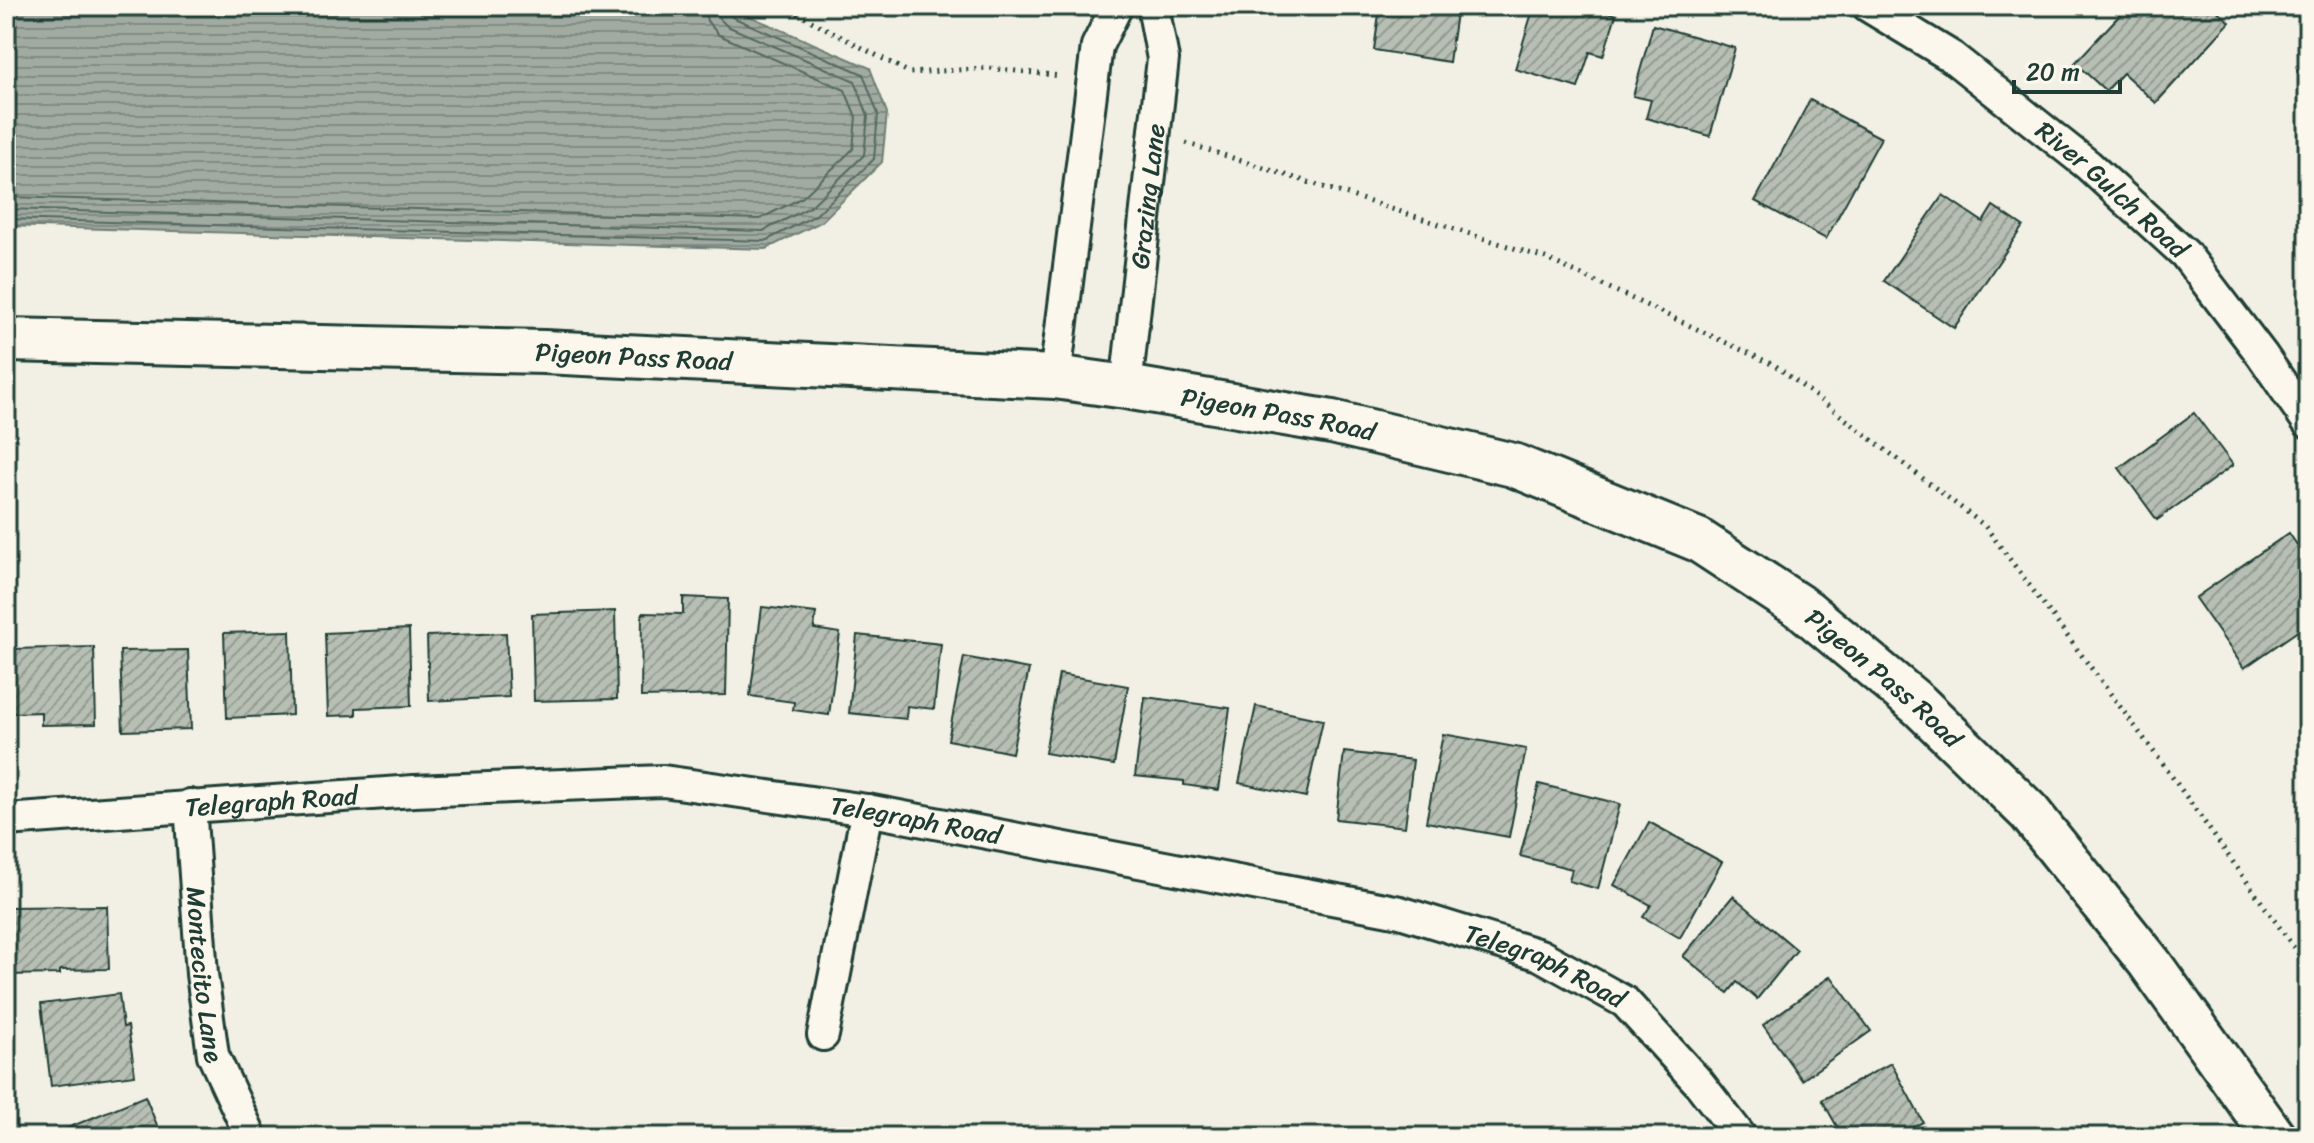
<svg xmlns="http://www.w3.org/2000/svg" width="2314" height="1143" viewBox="0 0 2314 1143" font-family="Sriracha,sans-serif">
<defs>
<pattern id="water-rules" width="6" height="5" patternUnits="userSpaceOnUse" patternTransform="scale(2)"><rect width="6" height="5" fill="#a2aba1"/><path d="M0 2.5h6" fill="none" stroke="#838c84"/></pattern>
<pattern id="building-hatch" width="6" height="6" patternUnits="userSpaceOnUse" patternTransform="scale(2)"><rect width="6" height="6" fill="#b7beb3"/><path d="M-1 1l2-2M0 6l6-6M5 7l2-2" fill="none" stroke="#949c92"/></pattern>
</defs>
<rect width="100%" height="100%" fill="#f2f0e5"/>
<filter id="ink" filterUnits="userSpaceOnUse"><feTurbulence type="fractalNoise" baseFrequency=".0125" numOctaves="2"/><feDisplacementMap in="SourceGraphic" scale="16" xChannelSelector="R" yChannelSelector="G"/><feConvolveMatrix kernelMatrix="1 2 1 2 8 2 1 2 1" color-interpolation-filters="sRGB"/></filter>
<g filter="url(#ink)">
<!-- water -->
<polygon fill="url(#water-rules)" stroke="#6e7f75" stroke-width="2" points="6,6 726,6 870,68 887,113 882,162 821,222 766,249 6,226"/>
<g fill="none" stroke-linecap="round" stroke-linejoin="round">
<!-- shore -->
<g stroke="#536960" stroke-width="2">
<polyline points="6,197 760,219 803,197 853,149 856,117 845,90 719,35 707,21 704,6"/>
<polyline points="6,209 763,231 810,207 864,155 868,116 855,81 727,26 719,18 716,6"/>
<polyline points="6,219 765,241 816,215 874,159 878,114 863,74 732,17 727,12 726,6"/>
</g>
</g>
<!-- building -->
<g fill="url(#building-hatch)" stroke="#1f3d34" stroke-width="2">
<polygon points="1380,6 1457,6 1449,62 1374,50"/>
<polygon points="1534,6 1586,6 1616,15 1603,56 1590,52 1578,88 1515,69"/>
<polygon points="2128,6 2212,6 2230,22 2156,103 2123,73 2106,91 2075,63"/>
<polygon points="1653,25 1735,48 1710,136 1646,118 1651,100 1633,96"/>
<polygon points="1810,100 1881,138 1826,239 1755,201"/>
<polygon points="1943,195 1983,222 1993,206 2023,226 1954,328 1884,281"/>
<polygon points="2194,413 2233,465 2157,520 2119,468"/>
<polygon points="2289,533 2308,561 2308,624 2244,668 2195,598"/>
<polygon points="683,597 728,599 726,695 641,697 642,613 683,614"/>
<polygon points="762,607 816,613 814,629 840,633 829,715 793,710 794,702 750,696"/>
<polygon points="615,611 617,699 534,701 532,614"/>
<polygon points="409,629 411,706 356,708 356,715 328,716 325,633"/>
<polygon points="290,631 292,715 227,718 224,633"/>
<polygon points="506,633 509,697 429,701 427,636"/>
<polygon points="857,635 941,644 934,709 907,706 906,719 849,713"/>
<polygon points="94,647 96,724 41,725 41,712 13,713 11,649"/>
<polygon points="188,650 191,729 123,731 120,651"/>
<polygon points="964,657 1029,669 1012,753 948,740"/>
<polygon points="1059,674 1128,686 1114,765 1045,753"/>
<polygon points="1145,697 1230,708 1219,790 1184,785 1184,781 1135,776"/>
<polygon points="1256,706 1323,720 1306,797 1239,783"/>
<polygon points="1443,734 1526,749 1509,837 1426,822"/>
<polygon points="1344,752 1413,760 1405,827 1336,819"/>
<polygon points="1539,784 1620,804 1598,889 1569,881 1572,869 1520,856"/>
<polygon points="1649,822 1722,862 1680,938 1643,917 1651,905 1614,885"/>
<polygon points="1733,896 1797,950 1757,999 1737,982 1728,993 1683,956"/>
<polygon points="107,906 109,969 60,970 60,974 6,975 6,907"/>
<polygon points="1831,976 1871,1031 1802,1080 1763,1025"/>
<polygon points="119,994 123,1027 128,1026 135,1075 51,1086 41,1004"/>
<polygon points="1891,1063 1923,1122 1894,1137 1843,1137 1822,1100"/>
<polygon points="145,1096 159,1130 150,1134 151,1137 46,1137"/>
</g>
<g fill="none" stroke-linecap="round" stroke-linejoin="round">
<defs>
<g id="street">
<path id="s1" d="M1868,6L1952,57L2088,165L2185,254L2262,355L2308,422"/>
<polyline points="1055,377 1097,46 1117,6"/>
<path id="s2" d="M1126,387L1163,59L1153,6"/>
<path id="s3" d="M190,805L202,974L213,1055L251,1137"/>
<path id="s4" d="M6,820L414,791L663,781L867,810L1400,912L1540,955L1625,1002L1699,1083L1741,1137"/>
<polyline points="823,1035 867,810"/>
</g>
<g id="secondary">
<path id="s5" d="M6,340L544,352L1055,377L1126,387L1332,422L1513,465L1698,540L1805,610L1919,705L2029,812L2149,962L2274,1137"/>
</g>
</defs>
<!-- street casing -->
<use href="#street" stroke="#1f3d34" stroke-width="36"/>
<!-- secondary casing -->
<use href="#secondary" stroke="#1f3d34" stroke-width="48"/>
<!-- path -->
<g stroke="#1f3d34" stroke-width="5" stroke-dasharray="2 6" stroke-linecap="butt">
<polyline points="783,6 910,73 990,68 1061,76"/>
<polyline points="1186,143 1545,258 1776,366 1985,526 2160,760 2308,967"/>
</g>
<!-- street -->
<use href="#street" stroke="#fbf7ec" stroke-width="30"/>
<!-- secondary -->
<use href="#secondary" stroke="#fbf7ec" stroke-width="42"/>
</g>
</g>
<g text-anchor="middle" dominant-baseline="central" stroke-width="8" stroke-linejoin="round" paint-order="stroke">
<!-- street labels -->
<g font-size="26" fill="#1f3d34" stroke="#fbf7ec">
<text stroke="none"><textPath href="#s1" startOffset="306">River Gulch Road</textPath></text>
<text stroke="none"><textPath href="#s2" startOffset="192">Grazing Lane</textPath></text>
<text stroke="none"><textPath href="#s5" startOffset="628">Pigeon Pass Road</textPath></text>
<text stroke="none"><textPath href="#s5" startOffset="1276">Pigeon Pass Road</textPath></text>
<text stroke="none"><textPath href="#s5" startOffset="1948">Pigeon Pass Road</textPath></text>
<text stroke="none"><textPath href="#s4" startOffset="266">Telegraph Road</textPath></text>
<text stroke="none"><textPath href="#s4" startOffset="914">Telegraph Road</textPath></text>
<text stroke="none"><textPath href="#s4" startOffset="1562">Telegraph Road</textPath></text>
<text stroke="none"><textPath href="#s3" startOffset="170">Montecito Lane</textPath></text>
</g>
</g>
<!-- margin -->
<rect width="2314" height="1143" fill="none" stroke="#fbf7ec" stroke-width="32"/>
<rect x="16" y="16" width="2282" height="1111" fill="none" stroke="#1f3d34" stroke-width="3" filter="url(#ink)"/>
<!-- scale -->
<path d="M2014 80v12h106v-12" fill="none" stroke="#1f3d34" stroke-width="4"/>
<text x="2026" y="80" font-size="24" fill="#1f3d34" stroke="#fbf7ec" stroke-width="6" paint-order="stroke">20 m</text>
</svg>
